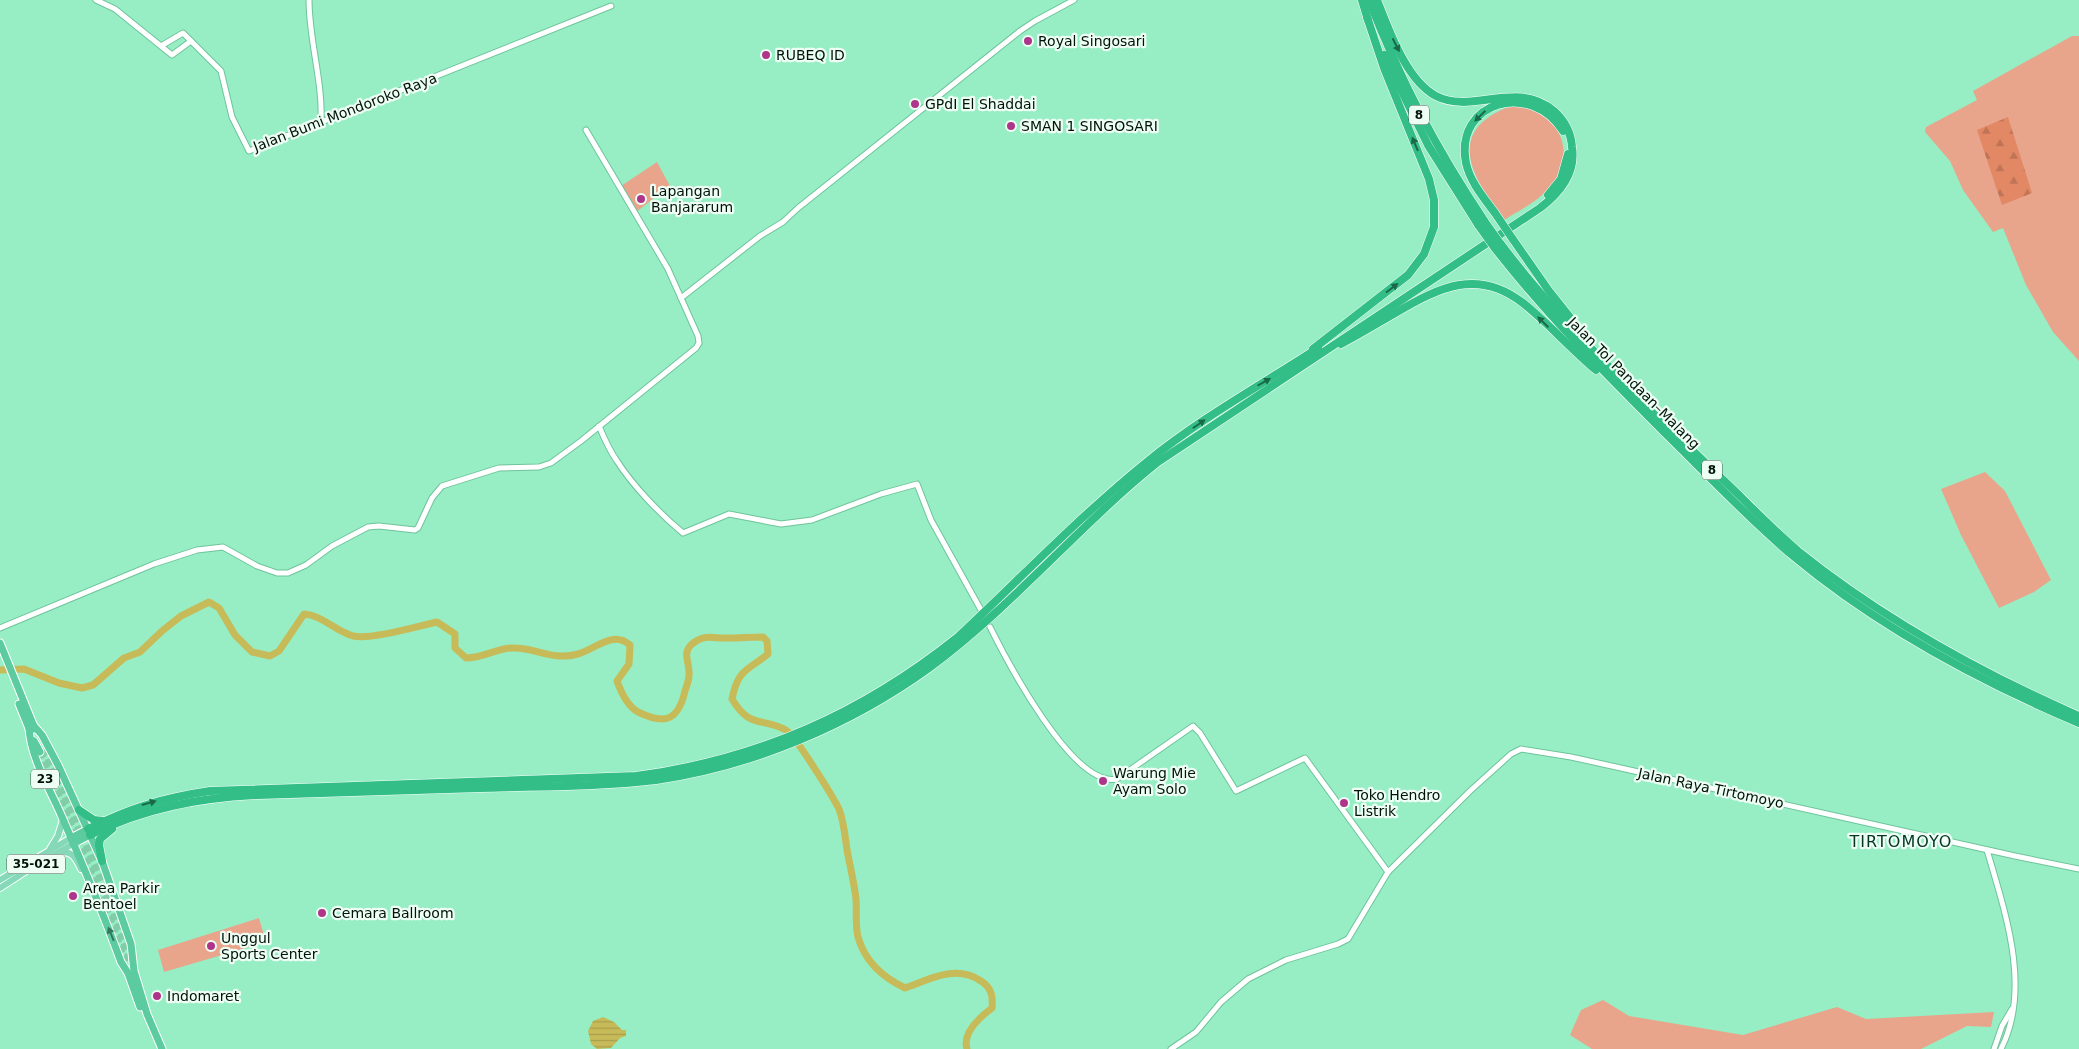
<svg xmlns="http://www.w3.org/2000/svg" width="2079" height="1049" viewBox="0 0 2079 1049" font-family="'DejaVu Sans',sans-serif">
<defs>
<pattern id="forest-firs" width="22" height="20" patternUnits="userSpaceOnUse" patternTransform="scale(1.25)"><rect width="22" height="20" fill="#e28864"/><path d="M5 1l3.5 6h-7zM16 11l3.5 6h-7z" fill="#c07455"/></pattern>
<pattern id="water-rules" width="6" height="5" patternUnits="userSpaceOnUse" patternTransform="scale(1.25)"><rect width="6" height="5" fill="#c7ba58"/><path d="M0 2.5h6" fill="none" stroke="#a99f4b"/></pattern>
</defs>
<rect width="100%" height="100%" fill="#97eec4"/>
<!-- grass -->
<g fill="#e8a58b">
<polygon points="2072,36 2079,36 2079,361 2053,332 2026,285 2003,228 1993,232 1963,190 1950,161 1925,132 1926,127 1977,100 1973,91"/>
<path d="M1508,107C1516,107 1524,106 1531,109C1567,123 1574,162 1548,189C1537,202 1518,211 1504,220C1474,180 1443,133 1508,107Z"/>
<polygon points="657,162 670,186 636,212 621,186"/>
<polygon points="1985,472 2005,491 2051,580 2034,592 1999,608 1961,535 1941,489"/>
<polygon points="259,918 266,942 164,972 158,950"/>
<polygon points="1603,1000 1629,1016 1743,1035 1837,1007 1866,1019 1994,1012 1991,1027 1967,1026 1921,1049 1592,1049 1570,1035 1581,1010"/>
</g>
<!-- forest -->
<polygon fill="url(#forest-firs)" points="2008,117 2032,193 2002,205 1977,130"/>
<!-- water -->
<polygon fill="url(#water-rules)" points="603,1017 614,1022 622,1030 626,1030 626,1036 620,1038 611,1048 597,1049 591,1044 588,1031 593,1021"/>
<g fill="none" stroke-linecap="round" stroke-linejoin="round">
<!-- river -->
<path stroke="#c7ba58" stroke-width="7" d="M0,670L24,669L59,683L82,688L93,685L124,658L140,652L162,631L181,616L209,602L219,608L235,635L252,652L270,656L279,651L304,614C322,615 335,631 353,636C371,640 418,626 437,622L455,634V648L466,658C484,658 499,647 514,648C537,648 552,661 578,654C596,649 612,630 630,645L629,664L617,681C621,692 627,706 638,712C665,725 678,721 685,691C687,685 690,678 689,672C689,661 682,653 692,644C705,633 714,639 728,638C740,638 751,637 763,637L767,641L768,654C747,671 738,669 732,699C750,729 761,717 786,730C795,735 833,797 839,809C844,822 845,836 847,850C850,866 854,882 856,899C857,911 855,925 858,937C865,962 882,977 905,988C930,979 956,964 981,981C992,988 993,997 992,1008C980,1017 962,1033 967,1049"/>
<!-- trunk-tunnel -->
<g stroke="#80cda8" stroke-width="7" stroke-dasharray="7 3.5" stroke-linecap="butt">
<polyline points="44,749 103,884 130,959"/>
<polyline points="40,752 110,918 125,962"/>
</g>
<defs>
<g id="tertiary">
<polyline points="96,0 115,9 172,55 191,41"/>
<path d="M309,0C309,41 323,81 321,122"/>
<polyline points="161,46 183,33 221,71 232,117 249,151 611,6"/>
<polyline points="681,298 760,236 783,222 798,208 1020,31 1035,21 1074,0"/>
<path d="M599,426C604,438 609,450 617,461C633,486 660,514 683,533L729,514L781,524L812,520L881,494L917,484L931,520L981,610"/>
<path d="M990,627C1007,661 1073,788 1117,779L1193,726L1200,733L1236,791L1305,758L1388,872"/>
<polyline points="0,628 154,564 197,550 223,547 257,566 277,573 288,573 306,565 332,546 368,527 379,526 415,530 418,528 432,498 442,486 499,468 539,467 551,463 581,441 696,348 699,343 698,336 668,269 586,130"/>
<path d="M1987,850C2005,912 2032,988 2001,1049"/>
<polyline points="1171,1049 1196,1032 1221,1002 1248,979 1286,960 1338,944 1348,939 1388,872 1470,791 1511,754 1521,749 1571,757 1693,784 2015,856 2079,869"/>
<polyline points="1994,1049 2002,1026 2012,1009"/>
</g>
<g id="primary">
<polyline points="50,849 58,836 63,820"/>
<path d="M60,853C72,849 77,860 81,869"/>
<polyline points="0,880 71,838"/>
<polyline points="0,888 37,864 73,844"/>
</g>
<g id="trunk">
<polyline points="0,643 35,729"/>
<polyline points="19,704 30,731"/>
<polyline points="34,726 42,735 58,765 102,861 131,944 134,971 147,1014 162,1049"/>
<path d="M29,728C31,759 50,789 62,817C83,865 103,913 121,962L128,973L140,1007"/>
<polyline points="34,741 40,752"/>
<polyline points="71,838 88,829"/>
<polyline points="73,844 90,835"/>
</g>
<g id="motorway">
<polyline points="1362,0 1368,20"/>
<path d="M1369,0C1401,82 1436,148 1485,222"/>
<polyline points="1384,55 1428,145 1479,226"/>
<polyline points="1548,195 1561,179 1568,154"/>
<path d="M1495,213C1484,198 1470,182 1466,163C1454,100 1532,81 1563,131"/>
<polyline points="1512,238 1549,291 1584,335"/>
<path d="M1500,243C1546,304 1595,353 1648,406C1679,438 1711,468 1743,499C1761,517 1779,535 1798,551C1884,620 1979,672 2079,716"/>
<path d="M1494,247C1546,314 1605,373 1665,433C1707,474 1747,517 1792,555C1877,626 1977,680 2079,723"/>
<path d="M1341,344C1360,334 1378,323 1397,312C1440,287 1478,268 1523,303C1549,324 1571,349 1596,370"/>
<polyline points="1313,349 1408,275 1424,254 1434,227 1434,200 1429,179 1384,68 1367,17"/>
<polyline points="79,810 94,820 103,821"/>
<path d="M88,829C130,808 163,798 210,791L636,776C758,760 863,713 959,636C1021,578 1081,515 1148,461C1201,418 1261,385 1318,348"/>
<path d="M90,835C143,808 199,798 258,795C332,793 406,791 480,788C539,786 598,787 656,780C753,766 850,725 929,668C1012,607 1078,526 1158,462L1540,208C1560,193 1576,173 1572,147C1571,133 1564,120 1554,111C1516,79 1473,115 1436,96C1406,80 1389,30 1377,0"/>
<polyline points="102,861 99,845 100,839 112,829"/>
</g>
</defs>
<!-- tertiary casing -->
<use href="#tertiary" stroke="#6ec49b" stroke-width="7"/>
<!-- primary casing -->
<use href="#primary" stroke="#fff" stroke-width="8"/>
<!-- trunk casing -->
<use href="#trunk" stroke="#fff" stroke-width="9"/>
<!-- motorway casing -->
<use href="#motorway" stroke="#fff" stroke-width="9"/>
<!-- tertiary -->
<use href="#tertiary" stroke="#fff" stroke-width="5"/>
<!-- primary -->
<use href="#primary" stroke="#85d8b8" stroke-width="6"/>
<!-- trunk -->
<use href="#trunk" stroke="#5ccba0" stroke-width="7"/>
<!-- motorway -->
<use href="#motorway" stroke="#33be88" stroke-width="8"/>
<defs>
<g id="motorway-bridge">
<polyline points="1495,213 1512,238"/>
<polyline points="1485,222 1500,243"/>
<polyline points="1479,226 1494,247"/>
</g>
</defs>
<!-- motorway-bridge casing -->
<use href="#motorway-bridge" stroke="#fff" stroke-width="9" stroke-linecap="butt"/>
<!-- motorway-bridge -->
<use href="#motorway-bridge" stroke="#33be88" stroke-width="8"/>
</g>
<!-- one-way arrows -->
<defs><path id="oneway-solid" d="M-6-.8H1V-3.2L6.5 0L1 3.2V.8H-6Z" transform="scale(1.25)"/></defs>
<g fill="#1a6848">
<use href="#oneway-solid" transform="translate(1396 45) rotate(63)"/>
<use href="#oneway-solid" transform="translate(1480 116) rotate(136)"/>
<use href="#oneway-solid" transform="translate(1415 144) rotate(-113)"/>
<use href="#oneway-solid" transform="translate(1392 288) rotate(-37)"/>
<use href="#oneway-solid" transform="translate(1543 322) rotate(-136)"/>
<use href="#oneway-solid" transform="translate(1264 382) rotate(-30)"/>
<use href="#oneway-solid" transform="translate(1199 424) rotate(-35)"/>
<use href="#oneway-solid" transform="translate(149 803) rotate(-16)"/>
</g>
<use fill="#33785c" href="#oneway-solid" transform="translate(111 934) rotate(-112)"/>
<!-- markers -->
<g fill="#ae3589" stroke="#eefef5" stroke-width="2">
<circle cx="1028" cy="41" r="5"/>
<circle cx="766" cy="55" r="5"/>
<circle cx="915" cy="104" r="5"/>
<circle cx="1011" cy="126" r="5"/>
<circle cx="641" cy="199" r="5"/>
<circle cx="1103" cy="781" r="5"/>
<circle cx="1344" cy="803" r="5"/>
<circle cx="73" cy="896" r="5"/>
<circle cx="322" cy="913" r="5"/>
<circle cx="211" cy="946" r="5"/>
<circle cx="157" cy="996" r="5"/>
</g>
<g text-anchor="middle" dominant-baseline="central" stroke-width="4.5" stroke-linejoin="round" paint-order="stroke">
<!-- shield labels -->
<g fill="#eefef5" stroke="#475a4f" stroke-width="1">
<rect x="1409" y="105.5" width="20" height="19" rx="4"/>
<rect x="1702" y="460.5" width="20" height="19" rx="4"/>
<rect x="31" y="769.5" width="28" height="19" rx="4"/>
<rect x="7" y="854.5" width="58" height="19" rx="4"/>
</g>
<g font-size="12" font-weight="bold" fill="#001308">
<text x="1419" y="115">8</text>
<text x="1712" y="470">8</text>
<text x="45" y="779">23</text>
<text x="36" y="864">35-021</text>
</g>
<!-- poi labels -->
<g font-size="14" fill="#001308" stroke="#eefef5" text-anchor="start">
<text x="1038" y="41">Royal Singosari</text>
<text x="776" y="55">RUBEQ ID</text>
<text x="925" y="104">GPdI El Shaddai</text>
<text x="1021" y="126">SMAN 1 SINGOSARI</text>
<text x="651" y="191">Lapangan<tspan x="651" dy="16">Banjararum</tspan></text>
<text x="1113" y="773">Warung Mie<tspan x="1113" dy="16">Ayam Solo</tspan></text>
<text x="1354" y="795">Toko Hendro<tspan x="1354" dy="16">Listrik</tspan></text>
<text x="83" y="888">Area Parkir<tspan x="83" dy="16">Bentoel</tspan></text>
<text x="332" y="913">Cemara Ballroom</text>
<text x="221" y="938">Unggul<tspan x="221" dy="16">Sports Center</tspan></text>
<text x="167" y="996">Indomaret</text>
</g>
<!-- street labels -->
<g font-size="14" fill="#001308" stroke="#eefef5">
<text transform="translate(345 112) rotate(-21)">Jalan Bumi Mondoroko Raya</text>
<text transform="translate(1634 383) rotate(45)">Jalan Tol Pandaan–Malang</text>
<text transform="translate(1711 788) rotate(12)">Jalan Raya Tirtomoyo</text>
</g>
<!-- quarter labels -->
<g font-size="16" letter-spacing="1" fill="#033623" stroke="#eefef5">
<text x="1901" y="841">TIRTOMOYO</text>
</g>
</g>
</svg>
